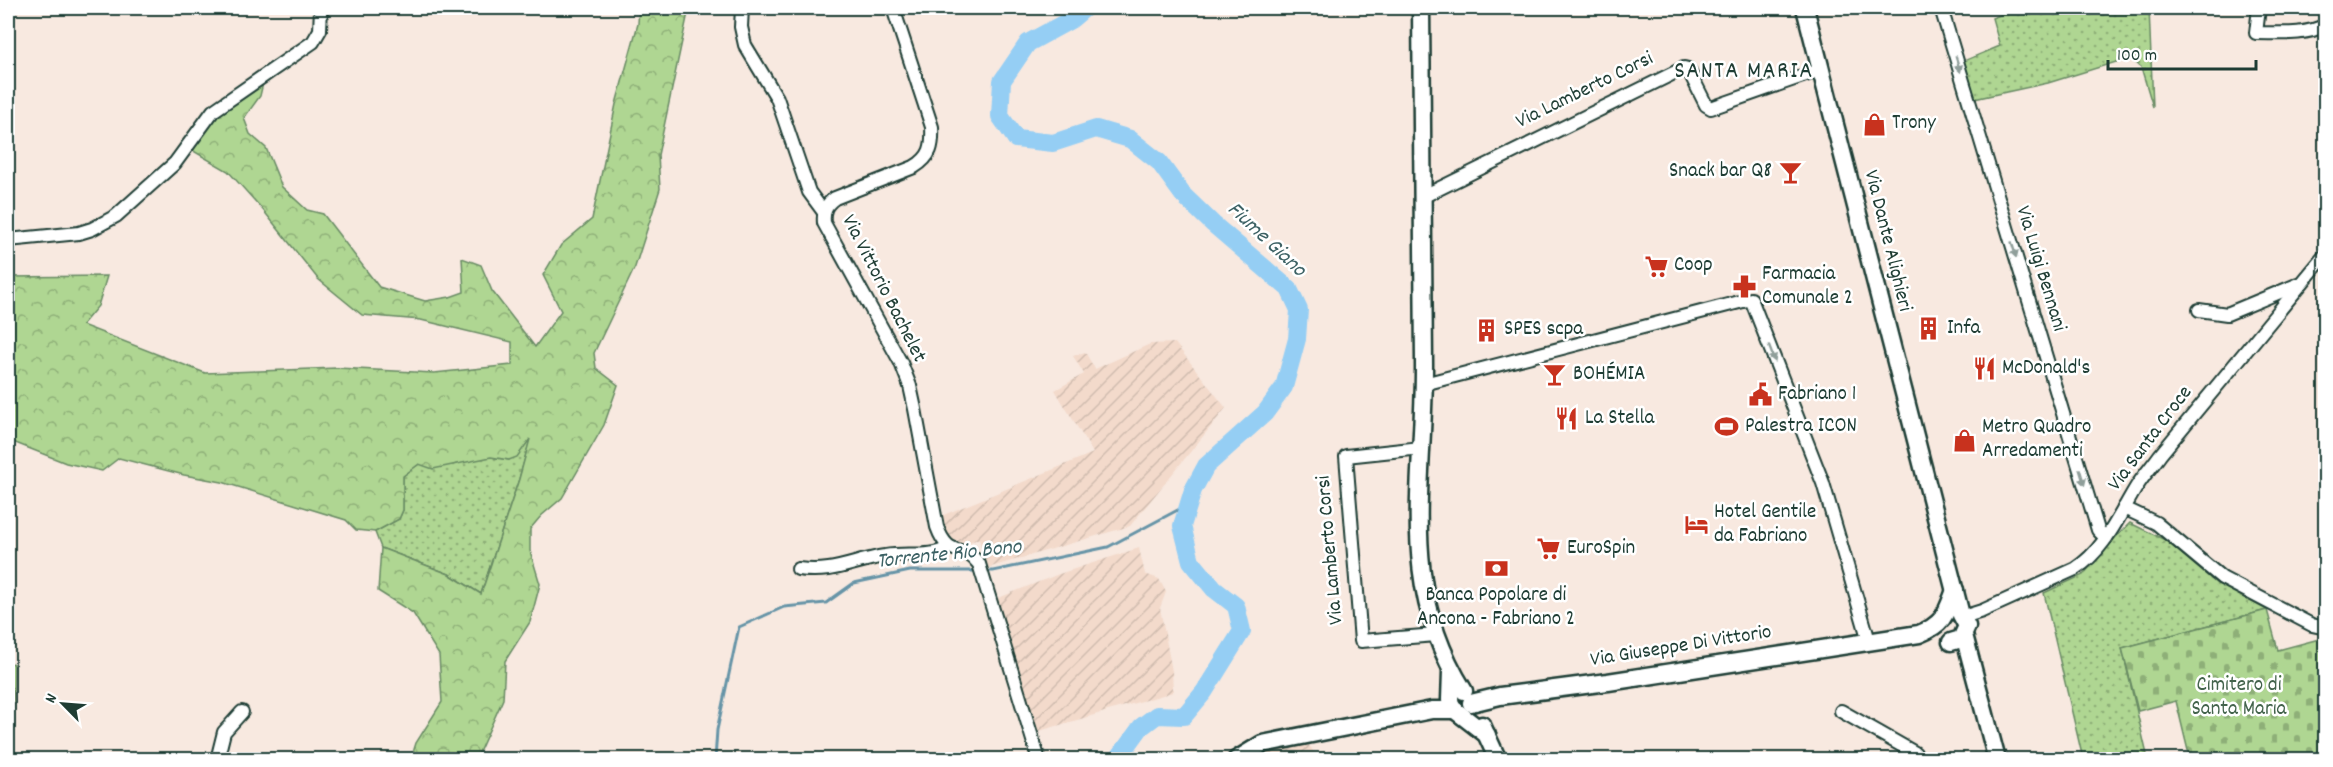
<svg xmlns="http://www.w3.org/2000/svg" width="2333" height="767" viewBox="0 0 2333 767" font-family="Dekko,sans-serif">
<defs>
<pattern id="industrial-furrows" width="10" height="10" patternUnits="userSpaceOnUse" patternTransform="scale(1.5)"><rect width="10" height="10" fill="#f3dacb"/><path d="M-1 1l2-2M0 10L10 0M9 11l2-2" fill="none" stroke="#d0bcaf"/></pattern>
<pattern id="grass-dots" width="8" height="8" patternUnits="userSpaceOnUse" patternTransform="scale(1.5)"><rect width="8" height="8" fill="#afd692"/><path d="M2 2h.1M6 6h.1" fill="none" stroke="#8eaf78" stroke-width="1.8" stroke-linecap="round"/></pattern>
<pattern id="forest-crowns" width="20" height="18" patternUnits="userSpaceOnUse" patternTransform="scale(1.5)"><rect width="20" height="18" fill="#afd692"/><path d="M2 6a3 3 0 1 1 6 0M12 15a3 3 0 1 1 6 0" fill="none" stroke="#8eaf78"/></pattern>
<pattern id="cemetery-stones" width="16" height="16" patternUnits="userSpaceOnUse" patternTransform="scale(1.5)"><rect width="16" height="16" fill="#afd692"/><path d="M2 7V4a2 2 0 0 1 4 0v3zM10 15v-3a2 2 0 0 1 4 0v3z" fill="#8eaf78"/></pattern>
</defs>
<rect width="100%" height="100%" fill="#f8e9e0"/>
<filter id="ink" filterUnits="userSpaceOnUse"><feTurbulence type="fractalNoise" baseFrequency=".0167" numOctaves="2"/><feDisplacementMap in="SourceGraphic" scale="12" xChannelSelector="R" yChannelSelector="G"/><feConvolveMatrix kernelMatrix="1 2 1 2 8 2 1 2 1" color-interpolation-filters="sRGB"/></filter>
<g filter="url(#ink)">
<!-- industrial -->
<g fill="url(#industrial-furrows)">
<polygon points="1175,343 1226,408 1130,526 984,569 985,559 979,539 956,546 948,539 941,516 1093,453 1055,390 1084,374 1073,356 1085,352 1095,369 1150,344"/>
<polygon points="1139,548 1145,574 1159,579 1166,592 1160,608 1172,671 1173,692 1036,732 993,600 1059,574"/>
<polygon points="1308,744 1319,759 1255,760 1270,749"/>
</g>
<!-- grass -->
<g fill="url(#grass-dots)" stroke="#678a63" stroke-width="1.5">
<polygon points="2018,8 2061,8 2062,10 2069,8 2149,8 2153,107 2141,67 2129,58 2048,83 1974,99 1964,61 2000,46 1992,18"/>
<polygon points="531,437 519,479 481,594 449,574 381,548 375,532 399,519 403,510 403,476 419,464 491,457 509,460"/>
<polygon points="2130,523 2165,540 2216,583 2267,610 2122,648 2148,759 2083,759 2044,593 2083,575 2115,538"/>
<polygon points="8,662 14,664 13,721 8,724"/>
</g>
<!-- forest -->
<polygon fill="url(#forest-crowns)" stroke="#678a63" stroke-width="1.5" points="639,8 689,8 658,155 660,189 635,267 594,353 596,368 618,385 604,425 562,498 541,516 530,529 530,551 540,584 530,622 505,661 503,699 476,759 411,759 416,743 442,702 439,655 413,613 378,591 381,548 449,574 481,594 519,479 530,439 517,457 509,460 491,457 433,469 419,464 403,476 403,510 399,519 375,532 356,530 346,520 222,482 184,475 119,458 102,471 66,463 8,440 8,277 107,276 98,306 82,325 205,373 337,368 434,373 512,365 512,342 421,320 362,315 318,279 263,210 228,171 190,149 212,118 264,79 260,96 244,118 250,134 266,148 282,187 307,210 323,214 379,287 425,301 450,297 464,292 462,258 481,265 492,291 535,347 561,311 543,275 561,245 592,219 616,104 638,24"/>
<!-- cemetery -->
<polygon fill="url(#cemetery-stones)" stroke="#678a63" stroke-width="1.5" points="2267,610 2278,650 2323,638 2326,647 2325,759 2190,759 2176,701 2138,711 2122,648"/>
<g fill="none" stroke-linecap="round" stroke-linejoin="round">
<!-- stream -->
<g stroke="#6694a7" stroke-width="3">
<polyline points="984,571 993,571 1108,547 1189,504"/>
<polyline points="715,760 717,730 739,627 784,607 826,603 854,583 910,571 977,571"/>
</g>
<!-- river -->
<polyline stroke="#95cef4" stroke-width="18" points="1085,8 1072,19 1028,43 1002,81 1000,116 1016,139 1053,143 1096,129 1130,139 1159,162 1183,195 1213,224 1289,289 1299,310 1297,339 1284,387 1265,413 1206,466 1193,490 1182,526 1191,561 1214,589 1236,606 1242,631 1204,692 1184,716 1157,715 1141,727 1117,760"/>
<defs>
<g id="street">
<polyline points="742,8 741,27 745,45 777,98 809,192 823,211"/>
<path d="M893,8L932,127C933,146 931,157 914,167L835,198C825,205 823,211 824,223L901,363L910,386L915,409L937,527C949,560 962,542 979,564L1039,760"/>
<polyline points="1941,8 2098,530 2106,538"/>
<path d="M2259,8L2256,33C2280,33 2304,36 2326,25"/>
<polyline points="1422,197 1684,68 1688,69 1706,105 1711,108 1820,70"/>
<polyline points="8,240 79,233 92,229 116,216 175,163 213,111 313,42 320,30 321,8"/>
<polyline points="2199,310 2227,314 2299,284"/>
<polyline points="1424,384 1751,299 1823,483 1869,641"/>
<polyline points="1421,448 1346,456 1361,641 1436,635"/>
<polyline points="2124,508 2156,523 2222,578 2312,625 2326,628"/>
<path d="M798,569C834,574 852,561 885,556C907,552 930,559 949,547"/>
<path d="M1963,617L1982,611L2075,569C2105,550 2119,515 2137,486C2144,475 2153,465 2160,455L2326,254"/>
<polyline points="1841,711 1915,753"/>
<polyline points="217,760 224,732 242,712"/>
</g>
<g id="secondary">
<path d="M1421,8C1421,126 1423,244 1424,363C1425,481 1396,583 1464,691"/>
<polyline points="1805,8 1961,615 1967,626 1961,639 1951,642"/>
<polyline points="1964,635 1997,760"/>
<polyline points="1451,671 1450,700 1452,708 1487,735"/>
<path d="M1471,703L1500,696L1608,682L1919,634C1944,624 1946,614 1955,590"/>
<polyline points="1482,725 1498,760"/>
<polyline points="1236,760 1262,744 1432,710 1455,710"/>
</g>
</defs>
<!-- street casing -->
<use href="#street" stroke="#1f3d34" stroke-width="16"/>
<!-- secondary casing -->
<use href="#secondary" stroke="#1f3d34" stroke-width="21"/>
<!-- street -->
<use href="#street" stroke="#fff" stroke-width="12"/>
<!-- secondary -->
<use href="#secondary" stroke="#fff" stroke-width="16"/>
</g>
<!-- one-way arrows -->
<defs><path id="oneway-solid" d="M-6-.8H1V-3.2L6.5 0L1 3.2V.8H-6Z" transform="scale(1.5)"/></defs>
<g fill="#8f9e9a">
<use href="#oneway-solid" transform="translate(1958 64) rotate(73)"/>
<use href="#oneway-solid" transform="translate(2014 250) rotate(73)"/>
<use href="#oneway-solid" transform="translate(1772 354) rotate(69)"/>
<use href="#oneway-solid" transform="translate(2082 477) rotate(73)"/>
</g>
</g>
<!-- icons -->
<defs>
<symbol id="shop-bare" viewBox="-9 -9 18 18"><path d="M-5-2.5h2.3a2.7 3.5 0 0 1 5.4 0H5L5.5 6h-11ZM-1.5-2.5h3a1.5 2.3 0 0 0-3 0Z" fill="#c8321e" stroke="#fff" stroke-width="2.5" paint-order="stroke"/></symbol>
<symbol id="bar-bare" viewBox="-9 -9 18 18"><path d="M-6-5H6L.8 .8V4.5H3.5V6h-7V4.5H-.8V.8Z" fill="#c8321e" stroke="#fff" stroke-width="2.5" paint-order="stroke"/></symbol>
<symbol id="supermarket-bare" viewBox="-9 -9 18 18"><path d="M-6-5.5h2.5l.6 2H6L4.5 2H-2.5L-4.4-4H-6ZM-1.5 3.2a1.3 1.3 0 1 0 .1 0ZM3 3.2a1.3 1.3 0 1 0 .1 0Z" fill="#c8321e" stroke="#fff" stroke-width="2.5" paint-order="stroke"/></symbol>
<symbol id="pharmacy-bare" viewBox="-9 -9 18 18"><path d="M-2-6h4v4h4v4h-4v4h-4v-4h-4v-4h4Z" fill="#c8321e" stroke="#fff" stroke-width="2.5" paint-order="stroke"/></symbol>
<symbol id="building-bare" viewBox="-9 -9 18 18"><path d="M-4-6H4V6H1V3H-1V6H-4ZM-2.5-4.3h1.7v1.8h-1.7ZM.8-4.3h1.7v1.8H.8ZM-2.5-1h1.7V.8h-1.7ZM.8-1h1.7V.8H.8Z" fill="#c8321e" stroke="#fff" stroke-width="2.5" paint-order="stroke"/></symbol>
<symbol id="restaurant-bare" viewBox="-9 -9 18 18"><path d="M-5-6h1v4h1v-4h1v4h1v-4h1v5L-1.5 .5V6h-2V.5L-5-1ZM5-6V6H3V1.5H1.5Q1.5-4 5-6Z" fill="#c8321e" stroke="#fff" stroke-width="2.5" paint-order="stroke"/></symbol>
<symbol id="civic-bare" viewBox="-9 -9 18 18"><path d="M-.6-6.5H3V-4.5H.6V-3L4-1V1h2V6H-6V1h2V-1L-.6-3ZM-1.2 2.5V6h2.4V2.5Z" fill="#c8321e" stroke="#fff" stroke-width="2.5" paint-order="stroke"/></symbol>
<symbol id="stadium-bare" viewBox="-9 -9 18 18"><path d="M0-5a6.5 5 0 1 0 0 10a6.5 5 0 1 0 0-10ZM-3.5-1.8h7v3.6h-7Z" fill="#c8321e" stroke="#fff" stroke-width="2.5" paint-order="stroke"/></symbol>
<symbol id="hotel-bare" viewBox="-9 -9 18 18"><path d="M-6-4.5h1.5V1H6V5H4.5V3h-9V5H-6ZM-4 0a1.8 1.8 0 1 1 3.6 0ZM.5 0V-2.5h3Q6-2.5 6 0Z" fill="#c8321e" stroke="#fff" stroke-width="2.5" paint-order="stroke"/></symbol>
<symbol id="bank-bare" viewBox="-9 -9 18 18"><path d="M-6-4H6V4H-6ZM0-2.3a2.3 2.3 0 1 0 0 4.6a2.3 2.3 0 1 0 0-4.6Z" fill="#c8321e" stroke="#fff" stroke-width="2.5" paint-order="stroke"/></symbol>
</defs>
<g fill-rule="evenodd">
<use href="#shop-bare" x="1858" y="108" width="33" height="33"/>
<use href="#bar-bare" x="1774" y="156" width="33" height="33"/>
<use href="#supermarket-bare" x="1640" y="250" width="33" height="33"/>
<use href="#pharmacy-bare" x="1728" y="270" width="33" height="33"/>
<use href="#building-bare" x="1912" y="312" width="33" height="33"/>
<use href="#building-bare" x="1470" y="314" width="33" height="33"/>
<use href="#restaurant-bare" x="1968" y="352" width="33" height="33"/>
<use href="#bar-bare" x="1538" y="358" width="33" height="33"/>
<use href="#civic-bare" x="1744" y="378" width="33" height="33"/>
<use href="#restaurant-bare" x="1550" y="402" width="33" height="33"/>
<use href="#stadium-bare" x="1710" y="410" width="33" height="33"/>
<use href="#shop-bare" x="1948" y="424" width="33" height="33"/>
<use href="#hotel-bare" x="1680" y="508" width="33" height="33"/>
<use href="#supermarket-bare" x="1532" y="532" width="33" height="33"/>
<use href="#bank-bare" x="1480" y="552" width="33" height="33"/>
</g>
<g text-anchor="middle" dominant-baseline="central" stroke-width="5" stroke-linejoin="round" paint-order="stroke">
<!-- street labels -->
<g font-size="21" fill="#1f3d34" stroke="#fff">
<text transform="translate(1585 91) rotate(-26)">Via Lamberto Corsi</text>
<text transform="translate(1887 241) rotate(76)">Via Dante Alighieri</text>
<text transform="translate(2040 269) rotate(73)">Via Luigi Bennani</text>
<text transform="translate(883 289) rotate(63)">Via Vittorio Bachelet</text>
<text transform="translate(2151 439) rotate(-53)">Via Santa Croce</text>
<text transform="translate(1331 550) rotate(-95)">Via Lamberto Corsi</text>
<text transform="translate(1681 647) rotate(-9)">Via Giuseppe Di Vittorio</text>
</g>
<!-- poi labels -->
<g font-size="21" fill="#1f3d34" stroke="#fff" text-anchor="start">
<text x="1892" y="124">Trony</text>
<text x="1772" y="172" text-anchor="end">Snack bar Q8</text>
<text x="1674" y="266">Coop</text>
<text x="1762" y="275">Farmacia<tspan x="1762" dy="24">Comunale 2</tspan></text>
<text x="1947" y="329">Infa</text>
<text x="1504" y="330">SPES scpa</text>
<text x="2002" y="369">McDonald's</text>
<text x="1573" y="375">BOHÉMIA</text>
<text x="1778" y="395">Fabriano 1</text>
<text x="1585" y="419">La Stella</text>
<text x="1745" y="427">Palestra ICON</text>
<text x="1982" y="428">Metro Quadro<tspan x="1982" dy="24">Arredamenti</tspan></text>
<text x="1714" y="513">Hotel Gentile<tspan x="1714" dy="24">da Fabriano</tspan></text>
<text x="1567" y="549">EuroSpin</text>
<text x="1496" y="596" text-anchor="middle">Banca Popolare di<tspan x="1496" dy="24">Ancona - Fabriano 2</tspan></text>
</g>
<!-- park labels -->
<g font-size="21" fill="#43634c" stroke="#fff">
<text x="2239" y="686">Cimitero di<tspan x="2239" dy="24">Santa Maria</tspan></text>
</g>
<!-- water labels -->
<g font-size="22" font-style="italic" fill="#3c6164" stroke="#fff">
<text transform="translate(1266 240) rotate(43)">Fiume Giano</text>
<text transform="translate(949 555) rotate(-6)">Torrente Rio Bono</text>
</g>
<!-- quarter labels -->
<g font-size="24" letter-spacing="1.5" fill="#1f3d34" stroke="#fff">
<text x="1744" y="72">SANTA MARIA</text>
</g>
</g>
<!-- margin -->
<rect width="2333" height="767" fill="none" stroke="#fff" stroke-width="30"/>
<rect x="15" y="15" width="2303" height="737" fill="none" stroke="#1f3d34" stroke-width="2" filter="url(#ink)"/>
<!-- north arrow -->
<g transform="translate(63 704) rotate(295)" stroke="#ffffff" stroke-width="4.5" paint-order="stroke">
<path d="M0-4.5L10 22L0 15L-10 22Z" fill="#1f3d34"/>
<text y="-9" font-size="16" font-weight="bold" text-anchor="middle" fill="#1f3d34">N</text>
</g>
<!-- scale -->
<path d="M2108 60v9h148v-9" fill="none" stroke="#1f3d34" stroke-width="3"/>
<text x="2117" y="60" font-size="18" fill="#1f3d34" stroke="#ffffff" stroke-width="4.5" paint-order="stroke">100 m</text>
</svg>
